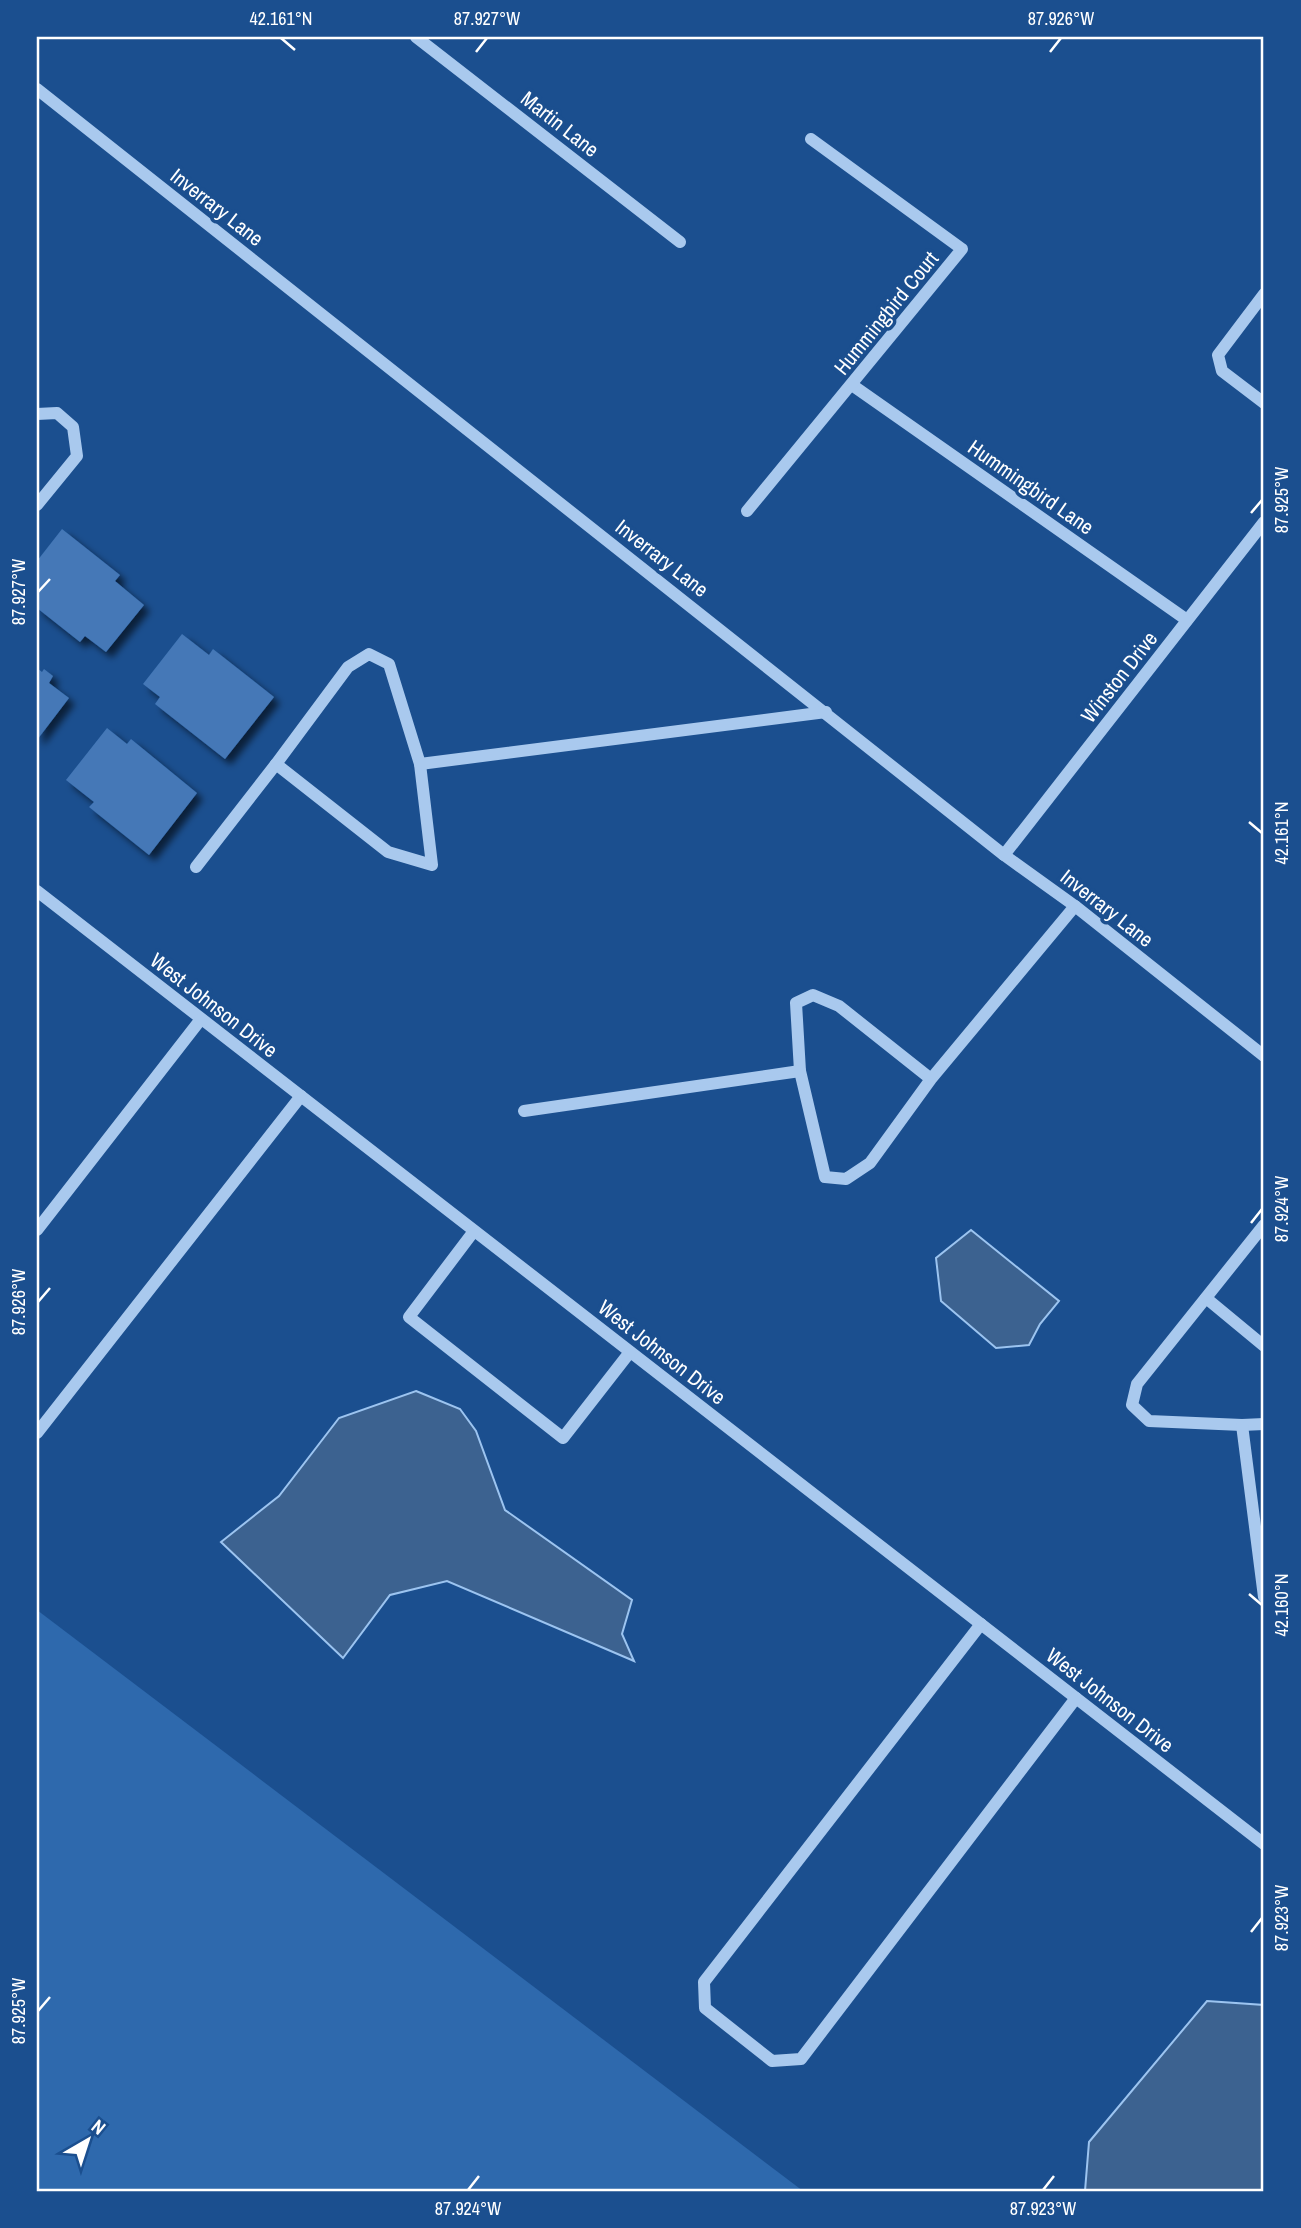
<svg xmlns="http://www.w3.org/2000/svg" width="1301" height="2228" viewBox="0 0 1301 2228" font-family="'Archivo Narrow',sans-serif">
<defs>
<filter id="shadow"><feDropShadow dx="6" dy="6" stdDeviation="3.5" flood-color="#0009"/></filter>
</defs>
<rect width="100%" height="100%" fill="#1b4f8f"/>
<!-- green -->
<polygon fill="#2e69ad" points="37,1610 803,2191 37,2191"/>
<!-- water -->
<g fill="#3c6290" stroke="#9cc4f0" stroke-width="2">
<polygon points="971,1230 1059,1301 1040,1324 1029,1345 996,1348 941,1301 936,1258"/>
<polygon points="416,1391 460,1409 476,1431 505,1510 632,1600 622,1634 634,1661 447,1581 390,1595 343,1658 221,1542 279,1496 339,1418"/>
<polygon points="1207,2001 1264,2005 1264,2191 1085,2191 1089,2142"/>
</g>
<!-- building -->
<g fill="#4478b7" filter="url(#shadow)">
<polygon points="62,529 120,575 115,581 144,605 106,652 85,636 80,642 37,608 37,561"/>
<polygon points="182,634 209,655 213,649 274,697 225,759 155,704 160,697 143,684"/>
<polygon points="37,668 42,672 44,669 53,676 49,683 69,698 37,740"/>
<polygon points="107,728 127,744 131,739 197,793 149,855 89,807 94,802 66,780"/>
</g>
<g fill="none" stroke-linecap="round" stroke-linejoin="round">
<!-- minor -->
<g stroke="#a9c9ee" stroke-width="12">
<polyline points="416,37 680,242"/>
<polyline points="37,89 1004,855 1075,906 1264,1056"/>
<polyline points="1264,294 1218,355 1222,371 1264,403"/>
<polyline points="852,385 1187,620"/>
<polyline points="37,414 57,413 73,427 77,456 37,505"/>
<polyline points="747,511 962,249 811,139"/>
<polygon points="369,654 389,664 420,764 432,865 388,852 276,764 348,667"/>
<polyline points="420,764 826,712"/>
<polyline points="1004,855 1264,522"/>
<polyline points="196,867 276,764"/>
<polyline points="37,891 1264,1844"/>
<polyline points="931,1079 839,1006 813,995 796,1003 800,1071 825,1177 846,1179 870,1163 931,1079 1075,906"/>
<polyline points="524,1111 800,1071"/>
<polyline points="1264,1225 1137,1384 1132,1405 1149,1421 1242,1425 1264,1424"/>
<polyline points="37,1230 201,1019"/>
<polyline points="474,1231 409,1317 563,1438 630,1352"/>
<polyline points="1206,1298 1264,1346"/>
<polyline points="1242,1425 1264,1597"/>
<polyline points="37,1433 301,1096"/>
<polyline points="981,1624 704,1982 705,2008 772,2061 801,2059 1076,1698"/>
</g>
</g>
<!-- ticks -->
<path fill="none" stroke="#fff" stroke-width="2.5" d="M281,38L295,50M476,52L487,38M1050,52L1061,38M1251,513L1262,500M38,592L50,579M1249,822L1262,833M1251,1223L1262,1209M38,1302L50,1288M1249,1594L1262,1605M1251,1932L1262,1918M38,2011L50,1997M468,2190L479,2176M1043,2190L1054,2176"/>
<g text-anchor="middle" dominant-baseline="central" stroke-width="7" stroke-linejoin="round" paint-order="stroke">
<!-- street labels -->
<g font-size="21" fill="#fff" stroke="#1b4f8f">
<text transform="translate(560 124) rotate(38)">Martin Lane</text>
<text transform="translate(217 207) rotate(38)">Inverrary Lane</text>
<text transform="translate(886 313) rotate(-51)">Hummingbird Court</text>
<text transform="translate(1031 487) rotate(35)">Hummingbird Lane</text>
<text transform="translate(662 558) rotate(38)">Inverrary Lane</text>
<text transform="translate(1119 677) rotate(-52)">Winston Drive</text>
<text transform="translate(1107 908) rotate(38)">Inverrary Lane</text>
<text transform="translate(214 1005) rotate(38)">West Johnson Drive</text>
<text transform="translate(662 1352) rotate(38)">West Johnson Drive</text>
<text transform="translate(1110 1700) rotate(38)">West Johnson Drive</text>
</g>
</g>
<!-- border -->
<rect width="1301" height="2228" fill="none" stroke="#1b4f8f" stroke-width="77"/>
<!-- north arrow -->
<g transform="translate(88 2140) rotate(39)" stroke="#1b4f8f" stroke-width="5" paint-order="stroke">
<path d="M0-5L12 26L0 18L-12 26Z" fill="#ffffff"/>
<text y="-10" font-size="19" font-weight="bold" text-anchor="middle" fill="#ffffff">N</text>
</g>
<rect x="38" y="38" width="1224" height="2152" fill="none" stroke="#fff" stroke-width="2.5"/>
<g font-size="18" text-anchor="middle" fill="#fff">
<text x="281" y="25">42.161°N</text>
<text x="487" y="25">87.927°W</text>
<text x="1061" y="25">87.926°W</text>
<text transform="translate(1282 500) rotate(-90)" y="6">87.925°W</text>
<text transform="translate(19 592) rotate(-90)" y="6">87.927°W</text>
<text transform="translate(1282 833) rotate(-90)" y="6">42.161°N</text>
<text transform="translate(1282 1209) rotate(-90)" y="6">87.924°W</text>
<text transform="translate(19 1302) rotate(-90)" y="6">87.926°W</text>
<text transform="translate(1282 1605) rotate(-90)" y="6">42.160°N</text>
<text transform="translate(1282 1918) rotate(-90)" y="6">87.923°W</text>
<text transform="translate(19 2011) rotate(-90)" y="6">87.925°W</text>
<text x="468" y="2215">87.924°W</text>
<text x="1043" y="2215">87.923°W</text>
</g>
</svg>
